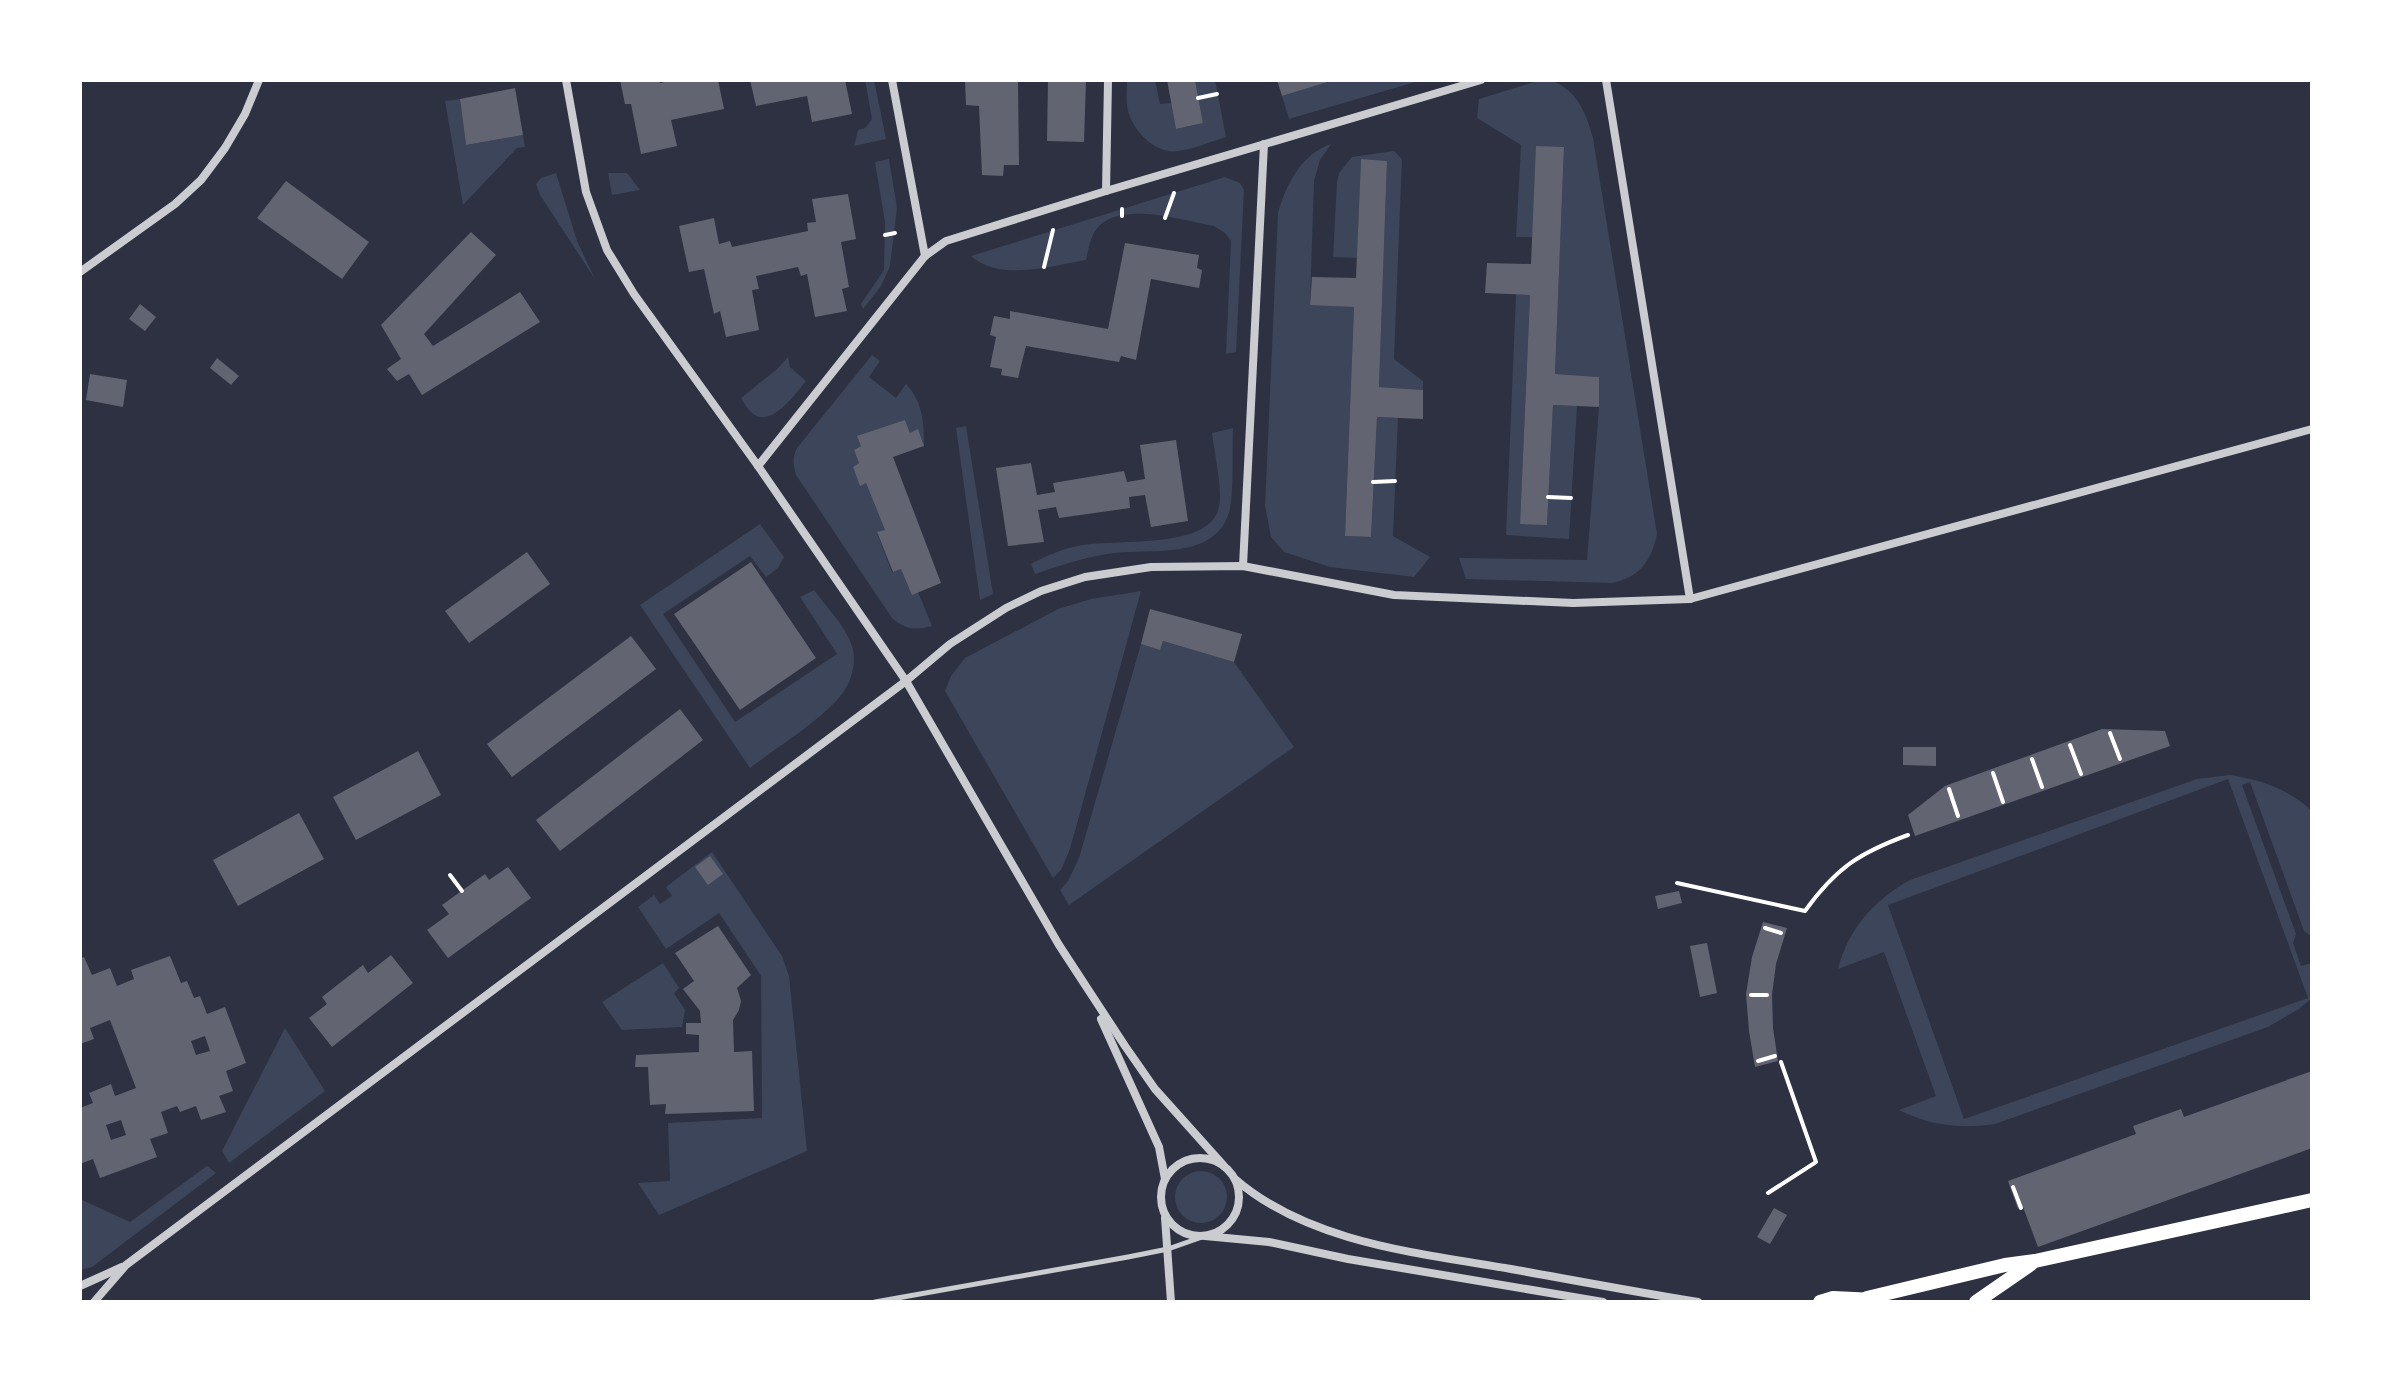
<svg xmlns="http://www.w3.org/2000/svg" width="2392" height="1382" viewBox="0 0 2392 1382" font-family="Inter,sans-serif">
<rect width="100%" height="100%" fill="#2d3142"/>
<!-- green -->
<g fill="#3c4559" fill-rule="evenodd">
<polygon points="865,80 874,80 886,139 854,146 858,130 865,128 872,119"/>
<path d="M1127,80H1155L1160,104L1172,103L1176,129L1203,123L1195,80H1215L1226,137C1210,142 1194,149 1178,151C1154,155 1129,127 1127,105C1126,97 1127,88 1127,80Z"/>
<polygon points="1334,80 1422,80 1289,119 1282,96"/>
<path d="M1553,81C1578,92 1586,113 1593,138L1657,534C1652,560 1639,578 1612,583L1466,579L1459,558L1587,560L1599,407V377L1555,374L1564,148L1532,237H1516L1521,145L1477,118L1479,99L1534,82Z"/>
<polygon points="460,99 466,145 523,135 525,147 517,148 463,205 445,101"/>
<path d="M1331,144L1320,160L1314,181L1310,304L1354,307L1345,536L1371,537L1377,417L1398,418L1393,536L1430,557L1414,577L1330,567L1284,552L1271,537L1265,506L1278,213C1286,185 1301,154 1331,144Z"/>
<polygon points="1394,151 1402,159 1394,359 1423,381 1423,390 1379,387 1387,161 1361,160 1357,258 1333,257 1337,182 1339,173 1352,157"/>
<polygon points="889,159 897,208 890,266 881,286 863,309 861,304 884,270 885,222 875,162"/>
<polygon points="556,173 577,241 595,279 540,195 536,184 541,178"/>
<polygon points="608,173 627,173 640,190 612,195"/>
<path d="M1225,177L1240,183L1244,190L1236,352L1226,354L1231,241L1225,233L1214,226C1185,221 1124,201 1099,226C1090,235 1089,248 1086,260C1051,266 1000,282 971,256Z"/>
<polygon points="1516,294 1530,295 1520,524 1547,524 1553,405 1577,406 1569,539 1506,535"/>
<path d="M872,355L880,361L869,377L896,398L906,384C923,402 924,422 924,446L918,430L910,433L905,420L854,450L859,463L853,467L860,485L866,483L885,530L877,533L892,572L901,569L918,592L932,626C916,631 904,629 892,618L796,475C793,464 792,458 797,448Z"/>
<path d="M788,357L790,367L806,381C796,393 772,428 753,414C748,410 744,403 741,398L776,370Z"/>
<polygon points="966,426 993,594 980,600 956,428"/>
<path d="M1233,428C1232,450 1234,488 1230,509C1217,563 1148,547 1107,554C1082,558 1059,566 1035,574L1031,564C1046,556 1061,549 1078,546C1113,538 1210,551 1219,507C1223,491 1214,451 1212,433Z"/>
<path d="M760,524L784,557L778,568L766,577L750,556L663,614L735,722L837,654L800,597L814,590C825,605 843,624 850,641C858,657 853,680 842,694C823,719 776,748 750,768L640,605Z"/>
<polygon points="1141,591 1070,849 1061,870 1053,878 945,691 951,676 965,658 1058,609 1091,599"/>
<polygon points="1163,641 1234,662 1294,747 1069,905 1060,890 1068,881 1079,858 1141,644 1160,649"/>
<path d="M2230,775C2262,780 2288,789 2312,811V937L2304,931L2250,782L2242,785L2296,934L2293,943L2301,966L2312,963V998L2299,1009L2268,1027L1995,1124C1961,1129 1931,1126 1899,1110L1936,1096L1884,952L1838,969C1848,929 1874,900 1910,880L2197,779ZM2228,779L2308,998L1964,1119L1888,905Z"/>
<polygon points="712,852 782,956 789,976 807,1151 659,1215 638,1183 670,1181 668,1123 762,1118 761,976 719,913 666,949 638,907 654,895 660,904 672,896 666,887"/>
<polygon points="663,963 679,988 674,993 685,1010 682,1027 622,1030 602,1002"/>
<polygon points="285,1028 325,1091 229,1163 222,1151"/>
<polygon points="207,1166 216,1173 92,1267 80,1270 80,1199 130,1222"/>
<circle cx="1201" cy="1197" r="26"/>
</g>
<!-- building -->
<g fill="#626471" fill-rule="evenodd">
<polygon points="620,80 659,80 660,83 674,80 718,80 724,109 671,120 677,146 641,154 631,104 625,104"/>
<polygon points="750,80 845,80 852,114 812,122 807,96 756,106"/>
<polygon points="965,80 1018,82 1019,165 1004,165 1003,176 982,175 979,106 966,105"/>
<polygon points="1048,80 1086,80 1084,142 1047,141"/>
<polygon points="1167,80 1195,80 1203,123 1176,129"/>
<polygon points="1277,80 1331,80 1331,81 1282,96"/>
<polygon points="515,88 523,135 466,145 460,99"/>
<polygon points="1536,146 1564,147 1555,374 1599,377 1599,407 1553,405 1547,525 1520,524 1530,295 1485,293 1487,263 1531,264"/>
<polygon points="1361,159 1387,161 1379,387 1423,390 1423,419 1377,417 1371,537 1345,536 1354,307 1310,305 1312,277 1356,278"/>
<polygon points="286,181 369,242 342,279 257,218"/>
<polygon points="848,194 856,239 841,242 849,287 842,289 847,311 815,317 807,274 801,276 798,267 756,276 759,289 752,290 759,330 726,337 720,311 714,314 704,269 689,272 679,226 714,218 719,244 730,241 732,247 808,231 807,223 816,222 812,199"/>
<polygon points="471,232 496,255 424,334 433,346 520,292 540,322 422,395 409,374 397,381 387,369 401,359 381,325"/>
<polygon points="1125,243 1199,255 1197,268 1202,270 1199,288 1151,279 1136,360 1121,356 1119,362 1026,346 1018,378 1001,375 1002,369 990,367 996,337 990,335 994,316 1010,319 1010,311 1108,329"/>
<polygon points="140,304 156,317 145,331 129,319"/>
<polygon points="217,358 239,376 231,385 210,368"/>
<polygon points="90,374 127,380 123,407 86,400"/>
<polygon points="905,420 910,433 918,429 924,446 893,457 941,583 912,595 901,569 893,572 877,532 885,530 866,483 860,486 853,467 859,463 854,450 861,446 857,436"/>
<polygon points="1176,440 1188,521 1151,527 1145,495 1129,497 1130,508 1059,518 1056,507 1038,510 1044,542 1008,546 996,468 1031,463 1037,495 1055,492 1053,483 1124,471 1127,482 1145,479 1140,445"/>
<polygon points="527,552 550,584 469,643 445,611"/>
<polygon points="751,562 816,658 740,710 674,614"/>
<polygon points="1150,609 1242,634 1234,662 1163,641 1160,650 1141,644"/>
<polygon points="631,636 656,669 512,777 487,744"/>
<polygon points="680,709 703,740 560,851 536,820"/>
<polygon points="2102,729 2165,731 2170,746 1915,836 1908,815 1945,786"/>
<polygon points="1903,747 1936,747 1936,766 1903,765"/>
<polygon points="418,751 441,795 356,840 333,797"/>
<polygon points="299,813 324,859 238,906 213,860"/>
<polygon points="710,856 723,874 708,885 695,867"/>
<polygon points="508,867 531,898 448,958 427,930 449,914 442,905 485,874 489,880"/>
<polygon points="1679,891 1682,903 1658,909 1655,896"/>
<polygon points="1763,922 1787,928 1776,964 1772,995 1773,1028 1778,1061 1755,1067 1749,1031 1746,994 1752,957"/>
<polygon points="718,926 751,975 737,988 741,1001 739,1010 733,1020 734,1052 752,1051 754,1111 665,1114 666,1104 650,1105 648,1067 635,1067 636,1055 699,1052 699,1035 686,1034 686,1023 701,1023 700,1011 683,989 694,981 675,953"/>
<polygon points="1707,943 1717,993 1700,997 1690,946"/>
<polygon points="391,955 413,983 332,1047 309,1018 327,1004 322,997 363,965 368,973"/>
<path d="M170,956L181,983L187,981L194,998L200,996L207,1014L225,1007L246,1063L226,1071L233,1091L219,1096L226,1112L201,1120L196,1106L180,1112L177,1106L161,1112L168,1133L150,1139L157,1157L100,1178L93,1159L80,1164V1108L93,1103L89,1093L111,1084L115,1096L136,1088L110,1020L90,1028L94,1039L80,1044V959L84,957L92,975L110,968L117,986L134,979L131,970ZM205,1036L210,1051L196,1055L191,1041ZM121,1120L126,1135L111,1140L106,1125Z"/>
<polygon points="2312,1071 2312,1148 2038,1247 2023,1207 2018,1209 2008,1181 2136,1134 2133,1126 2181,1109 2184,1117"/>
<polygon points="1774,1208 1787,1215 1770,1244 1757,1237"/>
</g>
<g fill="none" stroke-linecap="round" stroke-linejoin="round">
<!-- path -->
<g stroke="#fff" stroke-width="4">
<polyline points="1198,98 1217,94"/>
<polyline points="1122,216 1122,209"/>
<polyline points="1165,218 1174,193"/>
<polyline points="885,235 895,233"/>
<polyline points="1044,267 1053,230"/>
<polyline points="1373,482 1395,481"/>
<polyline points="1548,497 1571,498"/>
<polyline points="2110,733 2120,759"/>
<polyline points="2070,745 2081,774"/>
<polyline points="2032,759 2042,787"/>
<polyline points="1993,773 2003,802"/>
<polyline points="1949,789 1958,816"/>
<polyline points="450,875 462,891"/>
<path d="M1677,883L1805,911C1836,868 1859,853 1908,835"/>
<polyline points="1765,928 1781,933"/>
<polyline points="1751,995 1767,995"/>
<polyline points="1758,1061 1775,1056"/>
<polyline points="2013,1187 2021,1208"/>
<polyline points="1768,1193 1816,1162 1781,1062"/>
</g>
<!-- service -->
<polyline stroke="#caccd0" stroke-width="5" points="875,1302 1128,1257 1168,1249 1205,1236"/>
<!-- minor -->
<g stroke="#caccd0" stroke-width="8">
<polyline points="566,80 586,192 607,250 634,294 758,466 906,681 1059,945 1125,1046 1155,1089 1224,1166"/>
<polyline points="892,80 925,256"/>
<polyline points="1606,80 1690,599"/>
<polyline points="1106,191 1108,80"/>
<polyline points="80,272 175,204 201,180 225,148 245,114 259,80"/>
<polyline points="758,466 925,256 946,241 1106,191 1481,80"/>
<polyline points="1243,566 1264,144"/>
<polyline points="1101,1019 1159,1147 1165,1179"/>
<circle cx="1200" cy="1197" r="39"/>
<path d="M1235,1179C1309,1243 1418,1253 1511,1269C1573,1280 1636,1292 1698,1302"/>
<polyline points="1165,1218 1171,1302"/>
<polyline points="1205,1236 1269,1242 1348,1259 1603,1302"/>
<polyline points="80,1286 122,1267"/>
<polyline points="94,1302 126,1265 906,681 950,644 1006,608 1041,591 1085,577 1151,567 1243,566 1394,595 1573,603 1690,599 2312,429"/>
</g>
<!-- secondary -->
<g stroke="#fff" stroke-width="14">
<polyline points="1867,1298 2005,1265 2035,1261 2312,1200"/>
<polyline points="1820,1302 1833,1298 1875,1300"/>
<polyline points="1976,1302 2031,1264"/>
</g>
</g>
<!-- border -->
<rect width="2392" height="1382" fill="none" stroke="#ffffff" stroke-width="164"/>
</svg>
